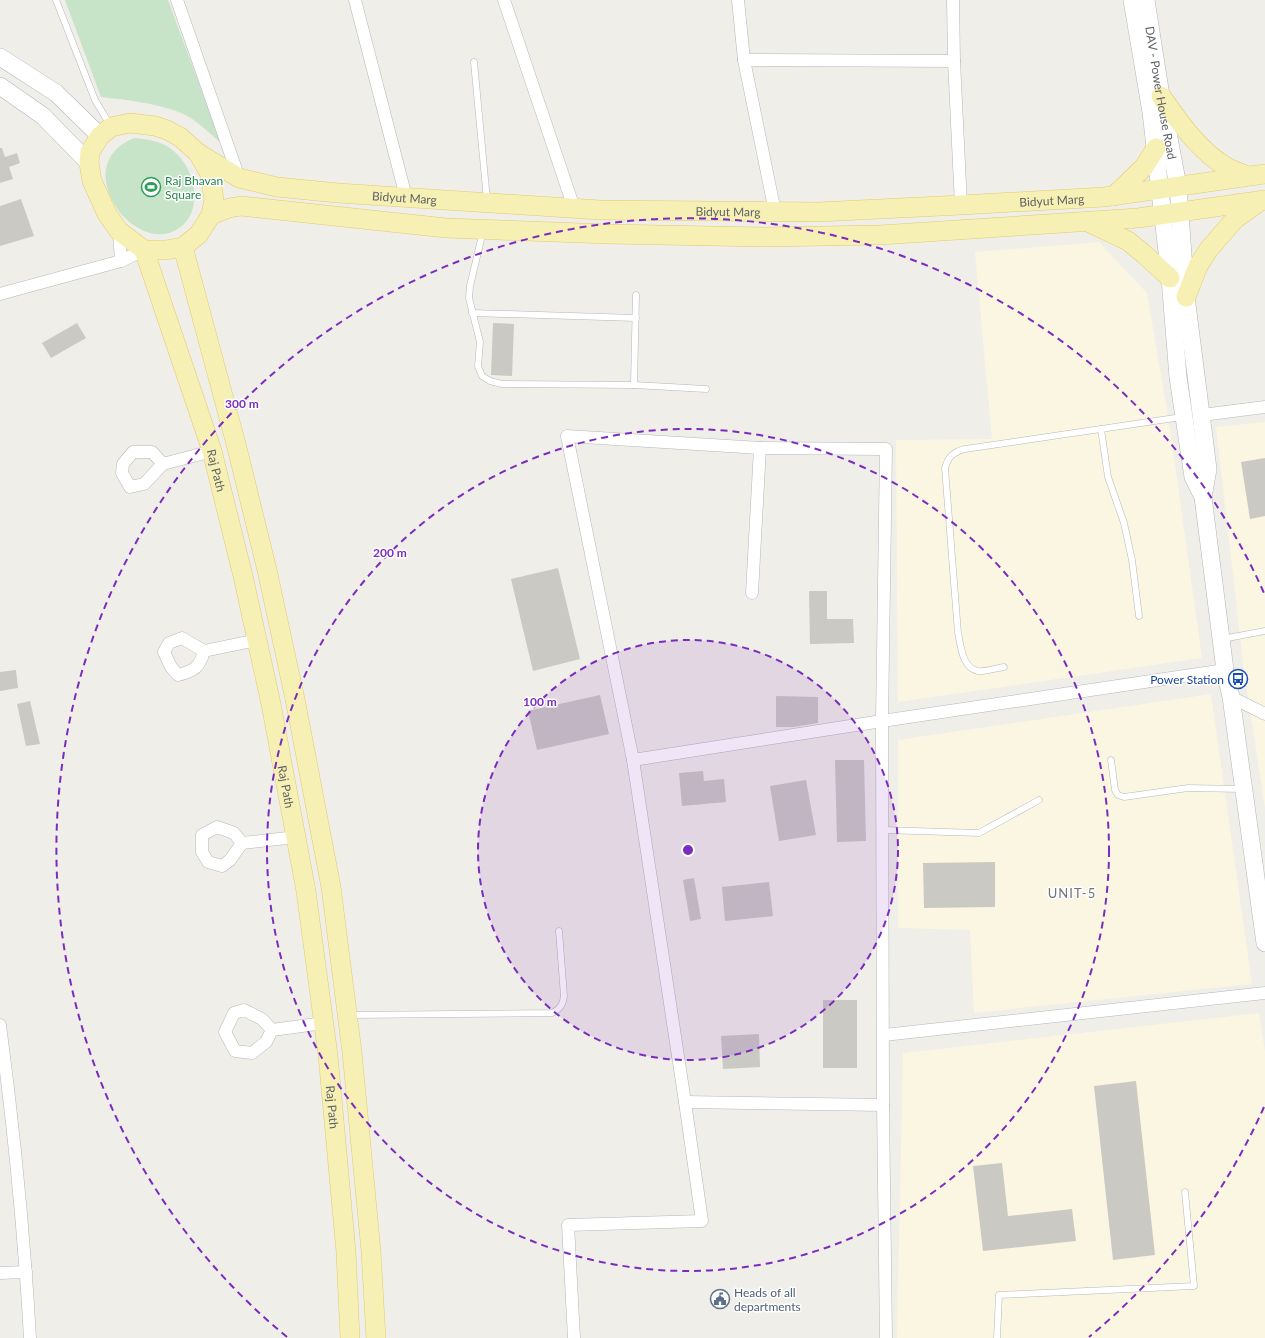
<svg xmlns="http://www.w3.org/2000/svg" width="1265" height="1338" viewBox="0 0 1265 1338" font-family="Lato,sans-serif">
<rect width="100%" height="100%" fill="#efeee8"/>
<!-- commercial -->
<g fill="#fbf6e1">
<polygon points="1099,242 1147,293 1170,428 1202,658 898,702 896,440 992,439 975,252"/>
<polygon points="1265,422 1265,808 1244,671 1216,427"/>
<polygon points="1211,694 1252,984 974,1013 970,930 898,928 898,740"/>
<polygon points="1259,1013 1265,1051 1265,1338 897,1338 903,1053"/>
</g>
<!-- green -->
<g fill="#c7e4c9">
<path d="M65,0H168L221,143C209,133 196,119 181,113C156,103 128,100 101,97Z"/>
<path d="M134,138C146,139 161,141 171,149C190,163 199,189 192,211C190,218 185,224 179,228C136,259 66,166 134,138Z"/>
</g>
<!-- building -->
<g fill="#cbc9c4">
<polygon points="0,148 2,148 5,157 17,153 20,163 9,167 13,179 0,183"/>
<polygon points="21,199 34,236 0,246 0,206"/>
<polygon points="77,323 86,338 51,358 42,343"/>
<polygon points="493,323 514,324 512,376 491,375"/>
<polygon points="1265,458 1265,516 1250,519 1241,462"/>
<polygon points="558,568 580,659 533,671 511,579"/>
<polygon points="809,591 827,591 827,619 853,619 854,643 810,644"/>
<polygon points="16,670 18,688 0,691 0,672"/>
<polygon points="600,695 609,734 537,750 528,711"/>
<polygon points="776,696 818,697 818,723 793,727 776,727"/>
<polygon points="30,701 40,744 26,746 17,704"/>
<polygon points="835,760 864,760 866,841 837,842"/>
<polygon points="703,771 704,781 724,779 726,802 682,806 679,773"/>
<polygon points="806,780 816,835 779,841 770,786"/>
<polygon points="995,862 995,907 924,908 923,863"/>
<polygon points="694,878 701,919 690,921 683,880"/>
<polygon points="769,882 773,916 725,921 722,887"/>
<rect x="823" y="1000" width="34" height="68"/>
<polygon points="759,1034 760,1067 723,1069 721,1036"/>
<polygon points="1136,1081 1155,1255 1113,1260 1094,1086"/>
<polygon points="1002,1163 1008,1216 1072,1209 1076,1241 983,1251 973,1166"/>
</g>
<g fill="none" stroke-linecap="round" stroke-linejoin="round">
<defs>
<g id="lane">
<polyline points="56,0 95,100 110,125"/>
<polyline points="474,62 487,200"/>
<polyline points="483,231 470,286 469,298 480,342 478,366 482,376 490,381 502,384 634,385 706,389"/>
<polyline points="472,313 636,318"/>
<polyline points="634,385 636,295"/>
<polyline points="1101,429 1108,477 1124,523 1132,560 1139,616"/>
<polyline points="1222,639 1265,631"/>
<path d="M1004,667C996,668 985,672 978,671C962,668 961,646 958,633L945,468C948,457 953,452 965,449L1182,417"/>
<polyline points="1111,760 1115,790 1118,795 1124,797 1188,788 1243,789"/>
<polyline points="883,830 979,833 1039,800"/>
<path d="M350,1015L552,1013C560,1009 563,1005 564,996L559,931"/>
<polyline points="997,1338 999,1295 1194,1286 1185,1192"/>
</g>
<g id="street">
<polyline points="177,0 239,178"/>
<polyline points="355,0 406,197"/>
<polyline points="504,0 574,208"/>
<polyline points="738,0 744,60 775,212"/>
<polyline points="953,0 954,61 961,205"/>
<polyline points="744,60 954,61"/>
<polyline points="119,231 121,261"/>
<polyline points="0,294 121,261 144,250"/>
<polyline points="1202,415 1265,407"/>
<polyline points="163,464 152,452 133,452 123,464 122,473 130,487 144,484 163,464 212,451"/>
<polyline points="752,593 760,448"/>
<path d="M204,651L182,638L169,643L164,652L171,667L178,675C194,671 200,667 204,651L257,640"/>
<polyline points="1231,697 1265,714"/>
<polyline points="633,760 882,721 883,1105 886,1338"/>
<polyline points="242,843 234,833 217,827 202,835 202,852 208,862 222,866 230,860 242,843 296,837"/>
<path d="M0,1025C14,1129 24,1233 30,1338"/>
<polyline points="272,1030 262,1019 244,1010 234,1013 225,1032 235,1051 252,1053 266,1042 272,1030 324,1023"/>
<polyline points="884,1035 1265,993"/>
<polyline points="685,1102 883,1105"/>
<polyline points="0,1273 26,1272"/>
<polyline points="574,1338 568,1225 702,1221 685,1102 633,760 567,436 760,448 886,449 882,721 1225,670"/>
</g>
<g id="secondary">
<polyline points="1132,0 1151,112 1170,278 1178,377 1193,477 1203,497 1225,670 1231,697 1265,943"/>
<path id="s1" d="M1146,0L1161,96L1178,186L1186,297L1208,469L1203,497"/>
<polyline points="0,57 56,93 100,136"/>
<polyline points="0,86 43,116 89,163"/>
</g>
<g id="primary">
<path d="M1161,96C1180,123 1199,151 1228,168C1235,171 1242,174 1248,176"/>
<polygon points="130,123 155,126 167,130 180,137 198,153 210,174 214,200 211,215 199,234 183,247 166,250 144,250 119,231 107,214 92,181 89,163 90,152 100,136 111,127"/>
<path id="s2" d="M198,153L239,178L277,187L338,193L600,210L818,212L961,205L1104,197L1265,174"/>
<polyline points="1114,196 1144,167 1156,148"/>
<polyline points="211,215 229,208 241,206 446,228 608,234 766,237 880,235 1138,218 1265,200"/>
<polyline points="1090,223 1128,241 1145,255 1170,278"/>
<polyline points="183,247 236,444 267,570 295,699 331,887 352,1052 371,1251 376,1338"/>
<path id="s3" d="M144,250L212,451L243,576L271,704L306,891L328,1055L346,1252L350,1338"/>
<polyline points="1186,297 1198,266 1209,249 1235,219 1259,202"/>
</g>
</defs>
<!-- lane casing -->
<use href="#lane" stroke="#b5b7bb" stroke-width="7"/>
<!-- street casing -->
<use href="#street" stroke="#b5b7bb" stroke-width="13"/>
<!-- secondary casing -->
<use href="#secondary" stroke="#b4b6ba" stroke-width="18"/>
<!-- primary casing -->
<use href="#primary" stroke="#e3ca6d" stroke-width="20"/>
<!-- lane -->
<use href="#lane" stroke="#fff" stroke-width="6"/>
<!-- street -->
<use href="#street" stroke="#fff" stroke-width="12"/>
<!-- secondary -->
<use href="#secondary" stroke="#fff" stroke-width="17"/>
<!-- primary -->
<use href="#primary" stroke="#f7f0b5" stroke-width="19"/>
</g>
<!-- distance rings -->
<circle cx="688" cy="850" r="210" fill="#7b2cbf" fill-opacity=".12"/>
<g fill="none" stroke="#7b2cbf" stroke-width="2" stroke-dasharray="7 5">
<circle cx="688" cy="850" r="210"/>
<circle cx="688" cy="850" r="421"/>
<path d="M1264 1107A631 631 0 0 1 1089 1337M287 1337A631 631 0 1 1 1264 593"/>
</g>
<!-- icons -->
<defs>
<symbol id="stadium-ring" viewBox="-11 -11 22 22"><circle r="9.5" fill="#fff" stroke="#2e9e5b" stroke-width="1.5"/><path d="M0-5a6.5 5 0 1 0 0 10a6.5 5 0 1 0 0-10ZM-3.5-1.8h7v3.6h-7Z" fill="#2e9e5b"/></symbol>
<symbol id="bus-ring" viewBox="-11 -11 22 22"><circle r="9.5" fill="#fff" stroke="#1a4fb4" stroke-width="1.5"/><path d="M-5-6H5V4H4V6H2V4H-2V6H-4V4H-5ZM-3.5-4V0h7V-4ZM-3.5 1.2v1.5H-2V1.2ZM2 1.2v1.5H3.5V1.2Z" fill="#1a4fb4"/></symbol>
<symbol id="civic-ring" viewBox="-11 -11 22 22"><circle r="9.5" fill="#fff" stroke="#5c6f8a" stroke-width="1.5"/><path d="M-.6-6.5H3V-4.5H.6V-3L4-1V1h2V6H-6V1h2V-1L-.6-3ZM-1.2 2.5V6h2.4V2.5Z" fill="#5c6f8a"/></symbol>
</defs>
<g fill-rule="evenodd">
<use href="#stadium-ring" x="140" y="176" width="22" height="22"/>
<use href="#bus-ring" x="1227" y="668" width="22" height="22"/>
<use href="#civic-ring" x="709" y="1288" width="22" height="22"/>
</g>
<g text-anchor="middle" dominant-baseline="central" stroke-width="3" stroke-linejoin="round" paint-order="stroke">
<!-- street labels -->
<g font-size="12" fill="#5f6266" stroke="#fff">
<text stroke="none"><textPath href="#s1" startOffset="94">DAV - Power House Road</textPath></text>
<text stroke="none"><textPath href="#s2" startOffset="215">Bidyut Marg</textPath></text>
<text stroke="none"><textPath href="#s2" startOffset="863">Bidyut Marg</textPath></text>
<text stroke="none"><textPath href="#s2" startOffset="539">Bidyut Marg</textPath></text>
<text stroke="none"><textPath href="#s3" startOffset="232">Raj Path</textPath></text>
<text stroke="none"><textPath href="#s3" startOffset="556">Raj Path</textPath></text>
<text stroke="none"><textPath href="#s3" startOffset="880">Raj Path</textPath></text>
</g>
<!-- leisure labels -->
<g font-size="12" fill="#27864d" stroke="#fff" text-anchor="start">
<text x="165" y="180">Raj Bhavan<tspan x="165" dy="14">Square</tspan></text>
</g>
<!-- transit labels -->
<g font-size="12" fill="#164399" stroke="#fff" text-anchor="end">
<text x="1224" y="679">Power Station</text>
</g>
<!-- service labels -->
<g font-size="12" fill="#4e5e75" stroke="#fff" text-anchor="start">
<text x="734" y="1292">Heads of all<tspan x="734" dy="14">departments</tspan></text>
</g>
<!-- neighbourhood labels -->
<g font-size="13" letter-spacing="1" fill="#707478" stroke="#fff">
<text x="1072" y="893">UNIT-5</text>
</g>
</g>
<circle cx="688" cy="850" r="6" fill="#7b2cbf" stroke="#fff" stroke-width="2"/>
<g font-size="12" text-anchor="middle" font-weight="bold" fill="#7b2cbf" stroke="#fff" stroke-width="3" stroke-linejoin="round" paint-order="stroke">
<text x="242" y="408">300 m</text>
<text x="390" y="557">200 m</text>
<text x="540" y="706">100 m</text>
</g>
</svg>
